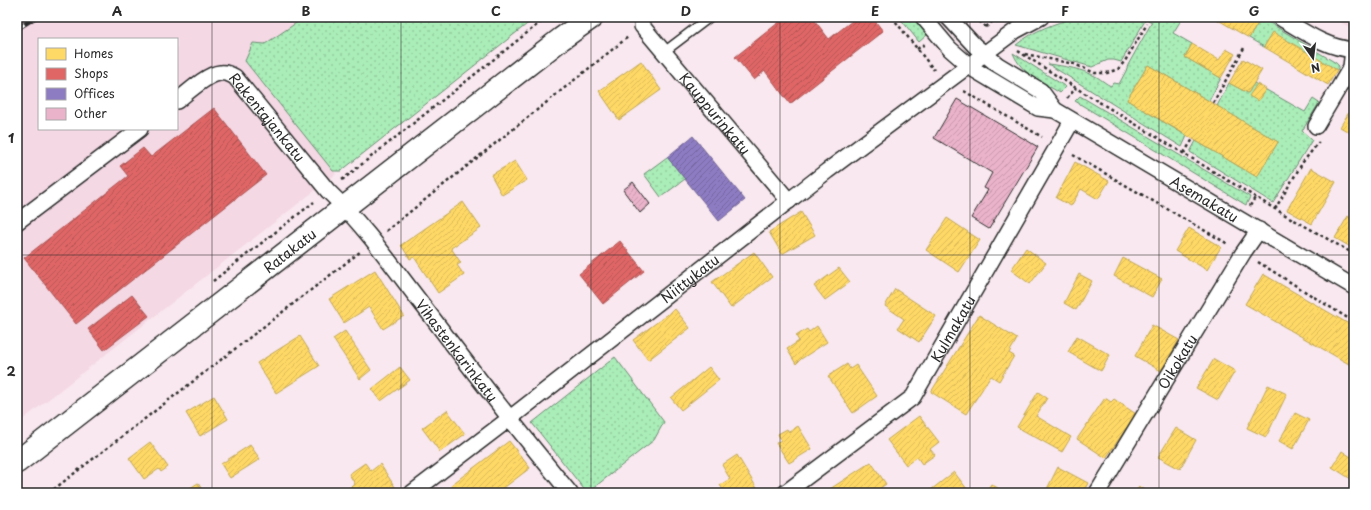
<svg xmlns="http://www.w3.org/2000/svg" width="1371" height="510" viewBox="0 0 1371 510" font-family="'Playpen Sans',sans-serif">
<defs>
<pattern id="grass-dots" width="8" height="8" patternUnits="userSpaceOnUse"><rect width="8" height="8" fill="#aaedb8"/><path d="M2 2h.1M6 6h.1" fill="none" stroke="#92cb9e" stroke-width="1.8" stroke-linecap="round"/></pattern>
<pattern id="homes-hatch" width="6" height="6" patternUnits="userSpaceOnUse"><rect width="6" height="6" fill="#ffd966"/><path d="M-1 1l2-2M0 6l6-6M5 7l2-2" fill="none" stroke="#dbba59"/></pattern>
<pattern id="shops-hatch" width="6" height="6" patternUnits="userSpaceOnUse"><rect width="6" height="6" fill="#e06666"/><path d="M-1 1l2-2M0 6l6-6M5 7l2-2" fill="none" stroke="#b65454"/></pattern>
<pattern id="offices-hatch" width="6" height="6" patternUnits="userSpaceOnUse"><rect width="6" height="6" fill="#8e7cc3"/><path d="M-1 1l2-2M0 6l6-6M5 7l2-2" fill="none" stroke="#74669f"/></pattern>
<pattern id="building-hatch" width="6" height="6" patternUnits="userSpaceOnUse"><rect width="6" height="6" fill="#eab3ca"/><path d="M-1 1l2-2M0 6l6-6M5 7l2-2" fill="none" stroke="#c99aae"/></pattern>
</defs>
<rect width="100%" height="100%" fill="#f9e8ef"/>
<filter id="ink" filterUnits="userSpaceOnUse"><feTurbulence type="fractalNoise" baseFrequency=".025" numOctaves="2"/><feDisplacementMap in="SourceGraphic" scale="8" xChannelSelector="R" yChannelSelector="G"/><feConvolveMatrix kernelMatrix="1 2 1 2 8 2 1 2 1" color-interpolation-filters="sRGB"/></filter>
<g filter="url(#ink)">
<!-- built -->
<g fill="#f4d8e4" fill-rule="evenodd">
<path d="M17,17H305L265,44L245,61L336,174L17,424ZM39,39H177V129H39Z"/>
<polygon points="1331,17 1354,17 1354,29 1353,29"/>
</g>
<!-- grass -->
<g fill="url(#grass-dots)" stroke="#6a8c72">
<polygon points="305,17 536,17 341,171 333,171 245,61 253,43 265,44"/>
<polygon points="899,17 912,17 927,35 919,42"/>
<path d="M1075,17H1183L1173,33L1192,44L1185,57L1221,78L1209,101L1148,65L1127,100L1187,136L1182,147L1048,64C1065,66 1082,69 1097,77C1102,80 1106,84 1111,86L1113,83L1119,84L1126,71L1128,65L1152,22L1146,19L1121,62L1114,60H1108L1092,67L1016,45C1036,29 1052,25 1075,17Z"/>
<polygon points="1248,17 1260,17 1336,63 1339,66 1337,70 1273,33 1264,47 1249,38 1258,23"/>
<path d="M1013,53L1066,87L1060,93C1041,81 1022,75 1013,53Z"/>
<polygon points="1229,83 1248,93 1254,83 1305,112 1313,99 1319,103 1302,131 1312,140 1273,203 1190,152 1196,141 1257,177 1278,142 1217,106"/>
<polygon points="1080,96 1250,197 1246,205 1075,101"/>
<polygon points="667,157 685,179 661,197 644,174"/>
<polygon points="615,357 664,422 654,440 587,493 532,423"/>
</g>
<!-- homes -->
<g fill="url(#homes-hatch)" stroke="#bfa554">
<polygon points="1213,17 1248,17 1258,23 1249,38"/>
<polygon points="1273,32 1337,70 1328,85 1264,47"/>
<polygon points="1192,44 1219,60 1226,49 1235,54 1221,78 1185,57"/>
<polygon points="1243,59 1262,70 1248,93 1229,83"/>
<polygon points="641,61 661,90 619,120 599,91"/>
<polygon points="1148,65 1278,142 1257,177 1127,100"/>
<polygon points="1257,84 1266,89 1258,101 1249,96"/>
<polygon points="1354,104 1354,135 1340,127"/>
<polygon points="515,161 527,180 502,195 491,175"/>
<polygon points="1075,162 1109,181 1098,199 1081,189 1071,206 1056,198"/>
<polygon points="1311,168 1336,182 1312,224 1287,210"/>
<polygon points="463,202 481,228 451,248 461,263 457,265 464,275 438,293 414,257 410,259 401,245"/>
<polygon points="801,212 815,235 782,254 769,232"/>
<polygon points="1348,216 1354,220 1354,249 1335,238"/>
<polygon points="947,218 980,240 959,272 926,250"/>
<polygon points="1189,228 1221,247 1207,270 1175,251"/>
<polygon points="1026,248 1046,263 1030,284 1011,270"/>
<polygon points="754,252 772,277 731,308 712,282"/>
<polygon points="1123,258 1162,279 1152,297 1114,276"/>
<polygon points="839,268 850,282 825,300 814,286"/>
<polygon points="375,270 404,316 383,329 369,307 344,323 329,299"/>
<polygon points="1079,274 1092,281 1076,310 1064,303"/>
<polygon points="1263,274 1354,327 1354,367 1245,304"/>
<polygon points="895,289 936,316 919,342 898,328 904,319 885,306"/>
<polygon points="675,309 690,328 648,360 633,340"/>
<polygon points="979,315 1017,339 1009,353 1014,356 999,381 991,376 966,414 931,392"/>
<polygon points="1152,325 1179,340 1161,371 1135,356"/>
<polygon points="817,326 827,342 801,359 796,364 787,349 799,341 796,336 807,329 809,332"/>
<polygon points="345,331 371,370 360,379 333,339"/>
<polygon points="300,336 319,366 276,393 257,363"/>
<polygon points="1077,336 1110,355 1101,371 1068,352"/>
<polygon points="1214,359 1235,371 1218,400 1196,388"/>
<polygon points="847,364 850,369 856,365 877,396 853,413 828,376"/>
<polygon points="400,367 410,380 381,401 372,389"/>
<polygon points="709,367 719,380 681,410 671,398"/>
<polygon points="1268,385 1287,394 1266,437 1247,428"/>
<polygon points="1038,392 1047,398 1036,416 1071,437 1062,452 1017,427"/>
<polygon points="214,396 228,419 200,436 186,413"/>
<polygon points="1105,398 1111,402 1114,399 1136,414 1106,458 1077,439"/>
<polygon points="447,410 465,434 440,452 422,428"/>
<polygon points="1295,413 1309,420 1293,449 1279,441"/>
<polygon points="919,416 939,442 930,449 935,455 922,464 917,457 906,465 887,440"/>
<polygon points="798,426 812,449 789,463 776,443 781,440 778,434 787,429 789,432"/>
<polygon points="1176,428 1196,440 1180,469 1158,457"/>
<polygon points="509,441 530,468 497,493 457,493 451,485"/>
<polygon points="150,442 168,467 161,472 159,469 144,479 129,458"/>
<polygon points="250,445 260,459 230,478 221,464"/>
<polygon points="1342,451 1351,457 1354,452 1354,481 1332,467"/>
<polygon points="737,455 758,490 754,493 725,493 720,485 730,479 722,465"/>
<polygon points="871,462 886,484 878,490 880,493 832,493 830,489"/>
<polygon points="365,463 371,471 380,464 395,487 386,493 347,493 345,491 355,484 349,474"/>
<polygon points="1058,467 1088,483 1083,493 1045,493"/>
<polygon points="954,472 967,489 962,493 927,493"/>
<polygon points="198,483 204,493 189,493 187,490"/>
<polygon points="991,484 1006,493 985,493"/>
<polygon points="1139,487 1150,493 1135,493"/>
</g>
<!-- shops -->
<g fill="url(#shops-hatch)" stroke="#aa5454">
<polygon points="781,17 812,17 829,39 857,17 872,17 883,31 790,104 765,71 754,80 735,57 783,19"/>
<polygon points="214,108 266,175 76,324 24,258 128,176 120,166 143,148 151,157"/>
<polygon points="620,241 644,271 603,304 579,274"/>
<polygon points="132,295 149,316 104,350 88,329"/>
</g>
<!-- offices -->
<polygon fill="url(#offices-hatch)" stroke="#706495" points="693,136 745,200 719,221 667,157"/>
<!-- building -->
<g fill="url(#building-hatch)" stroke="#2b2b2b">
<polygon points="957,99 1038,147 989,229 971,218 988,190 984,188 992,173 934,138"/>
<polygon points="633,182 650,204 640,213 623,190"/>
</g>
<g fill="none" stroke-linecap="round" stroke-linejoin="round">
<defs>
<polyline id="service" points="664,52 710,17"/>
<g id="minor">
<polyline points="923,17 950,49 973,69 1038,108 1055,110"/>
<path id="s1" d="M948,17L975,46L987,56L998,65L1041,91L1055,110L1354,287"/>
<path d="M1279,17C1303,31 1326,48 1354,50"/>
<path id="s2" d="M642,26L789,201"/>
<path id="s3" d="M177,101C187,93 207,74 220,73C225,72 230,74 235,77L328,191C366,227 396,271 428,312C474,373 521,434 570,493"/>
<polyline points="1316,126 1351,67 1353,50"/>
<polyline points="17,222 140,129"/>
<path id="s4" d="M412,493L509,419L827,171L1015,31L1041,17"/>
<path id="s5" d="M785,493L913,397L1072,121"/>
<path id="s6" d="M1097,493L1243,253L1259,230"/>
</g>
<g id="secondary">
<path id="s7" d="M17,462L561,39L592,17"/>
</g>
</defs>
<!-- service casing -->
<use href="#service" stroke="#2b2b2b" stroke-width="11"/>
<!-- minor casing -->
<use href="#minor" stroke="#2b2b2b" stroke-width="18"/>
<!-- secondary casing -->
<use href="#secondary" stroke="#2b2b2b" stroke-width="25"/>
<!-- path -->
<g stroke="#2b2b2b" stroke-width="2.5" stroke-dasharray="3 3" stroke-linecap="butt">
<polyline points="892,17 934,70"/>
<polyline points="975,17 988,29"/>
<polyline points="986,27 997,17"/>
<polyline points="917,49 925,44"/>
<polyline points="1018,51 1076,88 1275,209 1354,254"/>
<polyline points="1025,54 1074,64 1095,73 1107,73 1118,69 1125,61 1147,24"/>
<polyline points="964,91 1042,137"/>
<polyline points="1067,98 1076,88"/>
<polyline points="1213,103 1244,48"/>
<polyline points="1184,153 1193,139"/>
<polyline points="1073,155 1228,244"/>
<polyline points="342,180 547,17"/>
<polyline points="1250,206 1256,196"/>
<polyline points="1275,209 1303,162 1319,142"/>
<polyline points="386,231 628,37"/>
<polyline points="1258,262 1354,322"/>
<polyline points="213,281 314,202"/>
<polyline points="49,493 360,252"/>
</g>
<!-- service -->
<use href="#service" stroke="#fff" stroke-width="8"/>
<!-- minor -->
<use href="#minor" stroke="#fff" stroke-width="15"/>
<!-- secondary -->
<use href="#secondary" stroke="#fff" stroke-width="22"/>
<defs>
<polyline id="rail" points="17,29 36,17"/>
</defs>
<!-- rail casing -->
<use href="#rail" stroke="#2b2b2b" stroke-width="4.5"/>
<!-- rail -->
<use href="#rail" stroke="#fff" stroke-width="3" stroke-dasharray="9" stroke-linecap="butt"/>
</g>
</g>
<!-- grid -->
<path fill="none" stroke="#2b2b2b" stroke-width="1" stroke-opacity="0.55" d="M212,17V493M401,17V493M591,17V493M780,17V493M970,17V493M1159,17V493M17,255H1354"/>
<g text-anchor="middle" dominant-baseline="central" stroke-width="4" stroke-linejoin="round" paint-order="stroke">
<!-- street labels -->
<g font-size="14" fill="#2b2b2b" stroke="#fff">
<text stroke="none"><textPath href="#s2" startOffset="114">Kauppurinkatu</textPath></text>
<text stroke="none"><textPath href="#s3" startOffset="119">Rakentajankatu</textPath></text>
<text stroke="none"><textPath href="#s1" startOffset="317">Asemakatu</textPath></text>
<text stroke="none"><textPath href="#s7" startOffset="345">Ratakatu</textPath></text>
<text stroke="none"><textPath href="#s4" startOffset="351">Niittykatu</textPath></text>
<text stroke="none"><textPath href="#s5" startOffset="239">Kulmakatu</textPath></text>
<text stroke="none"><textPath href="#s3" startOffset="420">Vihastenkarinkatu</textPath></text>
<text stroke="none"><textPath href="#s6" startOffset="154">Oikokatu</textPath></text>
</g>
</g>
<!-- margin -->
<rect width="1371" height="510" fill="none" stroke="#fff" stroke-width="44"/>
<!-- legend -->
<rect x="38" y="38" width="140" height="92" fill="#ffffff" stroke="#aaaaaa"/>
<rect x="46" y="48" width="20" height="12" fill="#ffd966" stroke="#aaaaaa"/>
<text x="74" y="58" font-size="12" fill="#2b2b2b">Homes</text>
<rect x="46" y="68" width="20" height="12" fill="#e06666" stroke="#aaaaaa"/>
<text x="74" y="78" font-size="12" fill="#2b2b2b">Shops</text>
<rect x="46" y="88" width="20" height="12" fill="#8e7cc3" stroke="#aaaaaa"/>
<text x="74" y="98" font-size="12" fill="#2b2b2b">Offices</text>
<rect x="46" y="108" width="20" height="12" fill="#eab3ca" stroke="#aaaaaa"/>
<text x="74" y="118" font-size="12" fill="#2b2b2b">Other</text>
<!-- north arrow -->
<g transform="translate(1313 58) rotate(166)" stroke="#ffffff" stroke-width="3" paint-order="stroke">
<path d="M0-3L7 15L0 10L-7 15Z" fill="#2b2b2b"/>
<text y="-6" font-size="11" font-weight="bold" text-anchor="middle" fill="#2b2b2b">N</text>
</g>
<rect x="22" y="22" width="1327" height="466" fill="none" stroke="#2b2b2b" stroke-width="1.5"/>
<g font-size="13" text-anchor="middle" font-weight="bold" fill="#2b2b2b">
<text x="117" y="16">A</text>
<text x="306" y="16">B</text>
<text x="496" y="16">C</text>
<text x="686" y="16">D</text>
<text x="875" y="16">E</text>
<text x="1065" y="16">F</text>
<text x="1254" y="16">G</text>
<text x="11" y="143">1</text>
<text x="11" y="376">2</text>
</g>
</svg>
